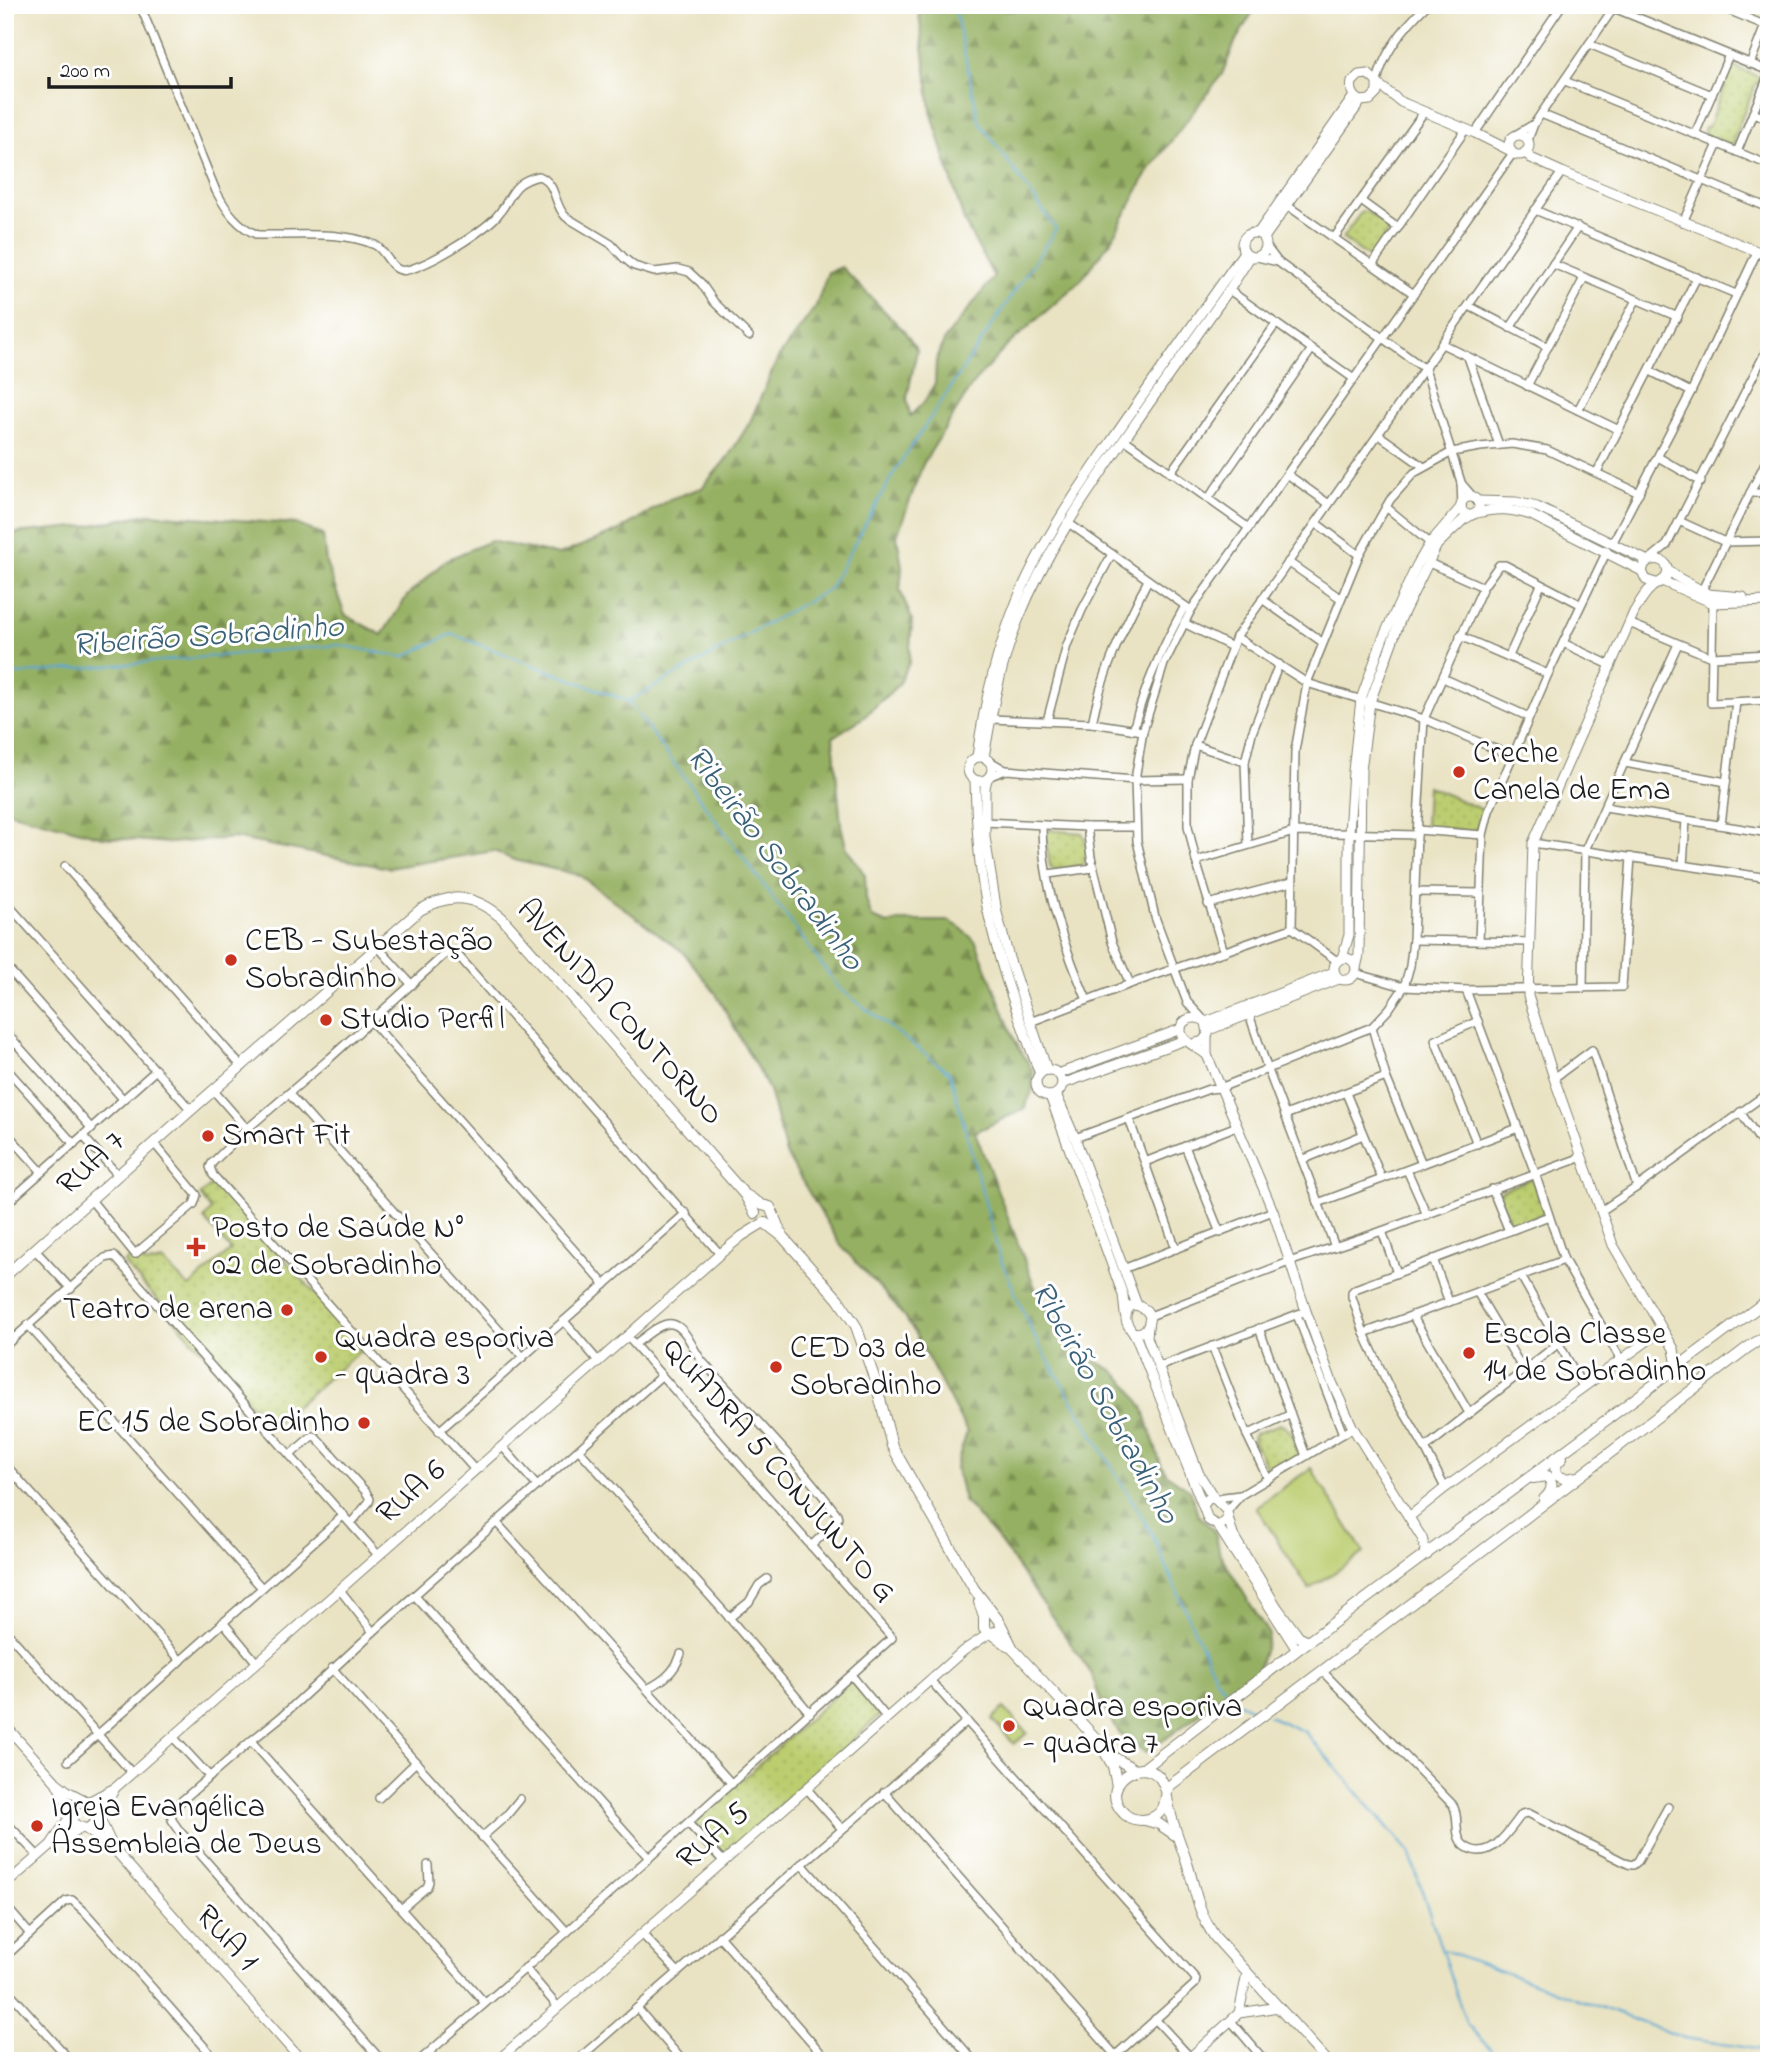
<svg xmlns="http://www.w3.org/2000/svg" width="1774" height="2066" viewBox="0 0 1774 2066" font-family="'Indie Flower',sans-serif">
<defs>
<pattern id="forest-firs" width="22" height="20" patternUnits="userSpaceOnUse" patternTransform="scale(1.75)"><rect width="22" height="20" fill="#95b062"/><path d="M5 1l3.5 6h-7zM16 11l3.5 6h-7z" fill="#798e50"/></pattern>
<pattern id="park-dots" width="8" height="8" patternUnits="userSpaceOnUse" patternTransform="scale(1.75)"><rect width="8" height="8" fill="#bccd70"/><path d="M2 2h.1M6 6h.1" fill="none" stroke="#a1af60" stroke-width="1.8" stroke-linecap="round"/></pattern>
</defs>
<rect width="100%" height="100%" fill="#fff"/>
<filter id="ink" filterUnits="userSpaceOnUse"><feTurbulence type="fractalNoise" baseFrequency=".0143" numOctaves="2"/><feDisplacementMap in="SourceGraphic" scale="14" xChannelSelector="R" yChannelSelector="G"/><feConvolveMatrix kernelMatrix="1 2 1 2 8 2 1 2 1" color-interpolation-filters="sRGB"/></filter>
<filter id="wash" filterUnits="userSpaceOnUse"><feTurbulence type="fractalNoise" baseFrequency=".00686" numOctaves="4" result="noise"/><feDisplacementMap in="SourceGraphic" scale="28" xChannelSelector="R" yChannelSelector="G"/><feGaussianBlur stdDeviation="1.57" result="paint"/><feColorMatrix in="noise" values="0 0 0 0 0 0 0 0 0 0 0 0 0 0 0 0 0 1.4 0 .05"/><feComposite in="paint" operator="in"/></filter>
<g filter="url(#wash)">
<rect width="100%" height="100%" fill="#e9e3c3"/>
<!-- green -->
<g fill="#bccd70" stroke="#6c7446" stroke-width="2">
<polygon points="1311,1468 1364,1553 1309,1589 1256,1507"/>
<polygon points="1004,1708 1027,1733 1014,1744 992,1719"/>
</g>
<!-- forest -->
<polygon fill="url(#forest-firs)" stroke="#58663f" stroke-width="2" points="918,5 1257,5 1236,40 1222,74 1147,173 1111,241 1081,280 1007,346 974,382 923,464 897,536 902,568 900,590 912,620 909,663 898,685 864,717 833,737 841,825 846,847 865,875 866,899 872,918 888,924 899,921 949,921 961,928 976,942 1015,1041 1033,1071 1032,1092 1024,1109 975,1132 1036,1290 1081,1361 1087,1357 1113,1370 1130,1387 1143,1407 1161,1465 1168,1475 1190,1490 1198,1514 1215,1532 1220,1554 1269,1635 1258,1671 1146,1753 1120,1734 1102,1704 1091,1673 1000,1542 964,1501 956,1467 967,1432 912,1328 891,1300 841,1246 786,1154 769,1090 716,994 683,952 579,875 514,860 494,851 388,868 234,838 169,843 103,837 5,811 5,534 86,526 148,514 296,524 323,535 326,563 345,615 382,635 407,596 446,560 490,541 559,555 620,530 670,499 702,488 728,457 750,422 778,358 816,306 828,272 841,267 904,331 917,350 907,398 910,416 925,401 935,383 936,360 945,339 994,277 964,221 931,111"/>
<!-- park -->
<g fill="url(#park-dots)" stroke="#6c7446" stroke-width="2">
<polygon points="1730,65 1759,77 1761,81 1760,83 1756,83 1733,140 1736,142 1731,146 1707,135 1704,131 1705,127 1708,127 1730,71 1728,69"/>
<polygon points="1362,211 1366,211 1390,229 1370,258 1343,239 1343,237"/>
<polygon points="1427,786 1483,810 1476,832 1425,827"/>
<path d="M1049,830L1082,833C1088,842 1089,857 1083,865L1055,870L1050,866L1045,835Z"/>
<polygon points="1532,1178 1544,1210 1541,1216 1513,1226 1509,1223 1498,1192"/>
<polygon points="216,1181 363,1348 271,1428 124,1263 135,1254 147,1264 163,1261 189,1287 231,1250 204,1219 211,1210 200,1195"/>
<path d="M1280,1424C1292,1428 1299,1446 1297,1458L1274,1472L1268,1470L1253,1440L1254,1434Z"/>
<polygon points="851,1681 880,1715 723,1857 694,1823"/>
</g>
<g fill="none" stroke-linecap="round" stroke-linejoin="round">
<!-- stream -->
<g stroke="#5aa7d3" stroke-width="2">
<polyline points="5,675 339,645 403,657 452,634 628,701 839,988 950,1073 1000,1258 1036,1340 1151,1532 1215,1677 1231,1695"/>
<polyline points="629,701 829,589 895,471 1056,229 979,121 954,5"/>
<polyline points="1237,1702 1260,1713"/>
<polyline points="1269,1716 1305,1732 1409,1852 1466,2023 1501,2061"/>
<polyline points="1444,1950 1684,2038 1769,2051"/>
</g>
</g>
</g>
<g filter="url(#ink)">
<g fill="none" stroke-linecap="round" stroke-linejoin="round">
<defs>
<g id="minor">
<path d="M140,5L216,191C226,210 238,227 258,235C294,236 342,230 375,245C386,250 391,274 407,270C431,264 476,236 494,219C513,200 508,183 539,176C558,184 553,205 566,217L611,244L624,258L634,266L654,272L678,269L689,272L701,283L714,302L749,336"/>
<polyline points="1716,5 1769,27"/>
<polyline points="1614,8 1769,71"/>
<polyline points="1589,44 1712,95"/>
<polyline points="1750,64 1769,15"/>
<polyline points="1565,81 1769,165"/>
<path d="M1377,82C1383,53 1406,25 1427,5"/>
<polyline points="1753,113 1769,119"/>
<polyline points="1541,114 1769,208"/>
<polyline points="1475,133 1562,5"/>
<polyline points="1695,134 1729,55"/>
<polyline points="1515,135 1534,124"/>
<polyline points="1528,140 1534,124 1615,6"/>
<polyline points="1737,152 1769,74"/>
<polyline points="1361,201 1398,228"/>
<polyline points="1288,206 1414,294"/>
<polyline points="1535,210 1736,294"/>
<polyline points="1683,222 1718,144"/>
<polyline points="1334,238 1424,112"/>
<polyline points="1257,257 1278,262 1266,246"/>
<polyline points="1278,262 1425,369"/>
<polyline points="1553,264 1678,317"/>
<polyline points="1372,265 1466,129"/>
<polyline points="1229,290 1354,379"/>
<polyline points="1469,306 1548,347"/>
<polyline points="1510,328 1578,227"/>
<polyline points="1442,344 1619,430"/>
<polyline points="1468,357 1499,445"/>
<polyline points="1425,369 1461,482 1462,505"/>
<polyline points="1650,371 1691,392"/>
<polyline points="1527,386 1584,278"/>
<polyline points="1578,410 1636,300"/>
<polyline points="1379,435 1424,467"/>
<polyline points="1124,439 1249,528"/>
<polyline points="1658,457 1701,482"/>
<polyline points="1597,472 1697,277"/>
<polyline points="1170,473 1276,324"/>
<polyline points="1287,474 1329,504"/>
<polyline points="1461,483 1475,499"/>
<polyline points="1750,493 1769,493"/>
<polyline points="1208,499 1312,349"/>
<polyline points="1386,507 1430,543"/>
<polyline points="1679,521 1725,542 1769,541"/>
<polyline points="1067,522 1191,610"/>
<polyline points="1316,523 1359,555"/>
<polyline points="1612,544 1691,392 1757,252"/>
<polyline points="1650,559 1667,545 1672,535 1769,345"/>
<polyline points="1288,562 1340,598"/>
<polyline points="1429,563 1483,587"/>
<polyline points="1702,590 1769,455"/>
<polyline points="1262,599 1322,642"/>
<polyline points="1713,603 1711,703 1769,700"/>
<polyline points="1184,623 1232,647"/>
<polyline points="1629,623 1711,657 1769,654"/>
<polyline points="1460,636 1548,674"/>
<polyline points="1236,637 1307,683 1424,719 1512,756"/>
<polyline points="1563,643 1610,665"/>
<polyline points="1509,656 1541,585"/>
<polyline points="1443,678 1529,717"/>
<polyline points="991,719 1092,723 1143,731"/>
<polyline points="1047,721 1067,645 1082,610 1112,554"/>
<path d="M1092,723C1102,671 1125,626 1148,580"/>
<path d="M1133,730C1145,685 1163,645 1185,606"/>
<polyline points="1195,745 1245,762"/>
<polyline points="990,761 1005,770"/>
<polyline points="1625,763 1726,782"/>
<polyline points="990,776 1006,770 1135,780 1188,779"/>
<polyline points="1605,807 1769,833"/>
<polyline points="984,822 1087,827 1136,827"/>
<path d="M1042,825C1042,884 1064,946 1087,1000"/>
<polyline points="1721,825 1736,702"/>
<polyline points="1087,827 1091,857 1112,942 1130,984"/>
<polyline points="1417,830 1483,835"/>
<polyline points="1764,832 1769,802"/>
<polyline points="1533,843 1769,878"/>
<polyline points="1248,845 1245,762 1252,733 1279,664"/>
<polyline points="1196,861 1294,832 1417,835"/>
<polyline points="1683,865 1686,820"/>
<polyline points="65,866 242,1067"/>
<polyline points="1048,874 1093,868"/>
<polyline points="1416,892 1480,893"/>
<polyline points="5,901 191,1110"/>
<polyline points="1208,904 1292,882"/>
<polyline points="1292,928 1295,751 1307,683 1359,555 1390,500 1414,473 1452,452 1480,447 1512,444 1547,450 1639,493"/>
<polyline points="1292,928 1337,961"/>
<polyline points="1413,940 1529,942"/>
<polyline points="1479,941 1483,835 1489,811 1548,674 1607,551"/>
<polyline points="378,947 412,985"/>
<polyline points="1224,952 1196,861 1188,826 1188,779 1195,745 1236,637 1562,172"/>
<polyline points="5,965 123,1099"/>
<polyline points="1355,973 1404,987 1466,990 1622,987 1631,857"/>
<polyline points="1583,988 1585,850 1678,644"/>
<polyline points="1466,990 1535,1173 1564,1260 1621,1360"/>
<polyline points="1249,1014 1268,1070 1335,1247"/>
<polyline points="1201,1017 1187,1002 1155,917 1137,841 1135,780 1143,731 1164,664 1191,610 1513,153"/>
<polyline points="371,1021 605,1285"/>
<polyline points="1030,1022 1130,984 1292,928"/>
<polyline points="1372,1027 1386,1077 1422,1164"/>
<polyline points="5,1031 92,1129"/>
<polyline points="5,1067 74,1144"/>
<polyline points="1554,1078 1592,1050 1637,1187 1601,1211"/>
<polyline points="214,1091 247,1129 212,1163 210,1167 213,1175 475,1470"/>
<polyline points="1346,1093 1382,1179"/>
<polyline points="289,1094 523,1357"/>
<polyline points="1740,1112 1769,1153"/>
<polyline points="1285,1115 1386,1077"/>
<polyline points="1129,1119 1176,1249"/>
<polyline points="247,1129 330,1058 444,955 450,952 456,953 720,1254"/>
<polyline points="5,1131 42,1172"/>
<polyline points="83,1136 118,1175"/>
<polyline points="1075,1138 1209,1089 1220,1088 1372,1027 1389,1009 1404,987 1410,966 1413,940 1417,835 1424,719 1483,587 1499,565 1505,565 1580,604"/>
<polyline points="1477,1144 1435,1040 1478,1021"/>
<polyline points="1185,1146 1220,1233"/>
<polyline points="1302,1160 1363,1135"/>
<polyline points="1145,1162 1237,1126"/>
<polyline points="1407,1170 1427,1215"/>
<polyline points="1637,1187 1769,1092"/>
<polyline points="1492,1189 1509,1231"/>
<polyline points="91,1200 135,1254 194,1204 197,1195 154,1143"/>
<polyline points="1318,1203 1518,1128"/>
<polyline points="5,1205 156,1070"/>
<polyline points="1382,1231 1397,1273"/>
<polyline points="35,1250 71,1289"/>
<polyline points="1433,1259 1449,1302"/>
<polyline points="1123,1269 1273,1211"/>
<polyline points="1521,1276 1583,1387"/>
<polyline points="1477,1292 1524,1371"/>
<polyline points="1297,1315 1343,1434"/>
<polyline points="1412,1315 1469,1413"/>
<polyline points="1150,1316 1289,1262 1382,1231 1582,1157"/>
<polyline points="564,1321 598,1361"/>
<polyline points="28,1325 262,1588"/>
<polyline points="1259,1328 1306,1456"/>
<polyline points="1364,1333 1564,1260"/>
<path d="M635,1344C644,1338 660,1322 672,1324C687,1327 693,1351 702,1361C748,1411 796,1460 837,1514L838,1518L836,1522L811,1546"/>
<polyline points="5,1346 94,1267 105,1258 114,1256 378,1555"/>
<polyline points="1212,1346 1247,1435 1268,1479"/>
<polyline points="1158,1367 1306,1311"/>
<polyline points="439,1431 686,1213"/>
<polyline points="1247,1435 1289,1415"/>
<polyline points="502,1446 537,1486"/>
<polyline points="1425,1448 1559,1343"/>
<polyline points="579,1450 726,1614 810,1713"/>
<polyline points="291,1454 312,1436 316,1437 366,1492 370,1499 369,1502 351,1523"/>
<polyline points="5,1464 181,1661"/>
<polyline points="1445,1488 1425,1448 1388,1385 1364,1333 1352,1297 1352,1292 1355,1289 1549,1216"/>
<polyline points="1218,1500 1224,1497 1240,1495"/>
<polyline points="1227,1511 1241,1495 1353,1428"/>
<polyline points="497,1523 732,1784"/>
<polyline points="340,1590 373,1632"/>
<polyline points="415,1596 649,1858"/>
<polyline points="729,1618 749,1602 759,1585 767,1579"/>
<polyline points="223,1622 257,1663"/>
<polyline points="5,1630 132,1773"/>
<polyline points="332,1668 567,1932"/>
<path d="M1322,1671L1453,1805C1459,1816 1455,1827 1459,1838C1461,1843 1465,1847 1470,1849C1493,1859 1510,1829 1522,1814L1528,1813L1628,1864L1633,1865L1638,1861L1668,1807"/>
<polyline points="852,1676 887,1718"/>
<polyline points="930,1680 1196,1979 1195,1984 1109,2061"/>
<path d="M647,1689C663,1681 675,1672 681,1654"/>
<polyline points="173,1737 210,1777"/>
<polyline points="251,1741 485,2003"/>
<polyline points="68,1761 344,1515"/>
<polyline points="807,1789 842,1829"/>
<polyline points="884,1792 1115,2055"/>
<polyline points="379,1798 416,1762"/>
<polyline points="5,1821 38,1856"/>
<polyline points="688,1823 724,1862"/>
<polyline points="482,1837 507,1815 520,1799"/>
<polyline points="802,1864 974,2061"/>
<polyline points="5,1905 30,1934"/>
<polyline points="401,1909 427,1887 429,1882 428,1865"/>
<polyline points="642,1934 678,1972"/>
<polyline points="719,1936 828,2061"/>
<polyline points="5,1957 66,1901 72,1900 85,1912 217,2061"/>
<polyline points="525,1968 558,2007"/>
<polyline points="5,1987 71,2061"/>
<polyline points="637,2008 683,2061"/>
<polyline points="1155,2019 1190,2057"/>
<polyline points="1231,2021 1265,2061"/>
<polyline points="382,2061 179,1830 172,1820 171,1810 251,1741 281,1717 373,1632 661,1376"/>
<polyline points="419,2061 567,1932 892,1638 627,1336"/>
<polyline points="576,2061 967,1721"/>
</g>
<g id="tertiary">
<polyline points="1378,84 1401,102 1475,133 1511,151"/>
<circle cx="1519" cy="145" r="10"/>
<polyline points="1525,152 1531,158 1562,172 1769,256"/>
<polyline points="1258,233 1354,96"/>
<circle cx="1254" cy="245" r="12"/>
<path d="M1264,238L1361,101L1370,100L1377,93V82L1368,74L1359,75L1352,82C1350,91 1353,97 1361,101"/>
<circle cx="1470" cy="506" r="9"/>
<polyline points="1477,501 1516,502 1537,507 1648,561"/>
<path d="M1477,513C1498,508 1511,509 1531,515L1642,571"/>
<polyline points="1667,569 1677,577 1708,594 1743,597"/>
<polyline points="1662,581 1713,603 1769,601"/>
<path d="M1656,583L1646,580L1642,571L1645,563C1655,556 1671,560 1667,575C1664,583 1655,583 1650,589C1643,595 1639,604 1634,612L1533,843L1528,996L1554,1078L1613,1245L1674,1349L1677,1367"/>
<path d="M977,757C984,702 997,649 1018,598C1041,542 1076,493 1110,443C1154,379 1199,316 1244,252"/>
<path d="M984,757C992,710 1001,662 1019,618C1046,551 1087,493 1128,434C1161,386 1195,338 1229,290L1250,257"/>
<circle cx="980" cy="769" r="12"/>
<polyline points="987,779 985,788 985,837 997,913 1009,958 1047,1070"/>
<path d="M975,780C976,810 977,841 981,871C990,941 1015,1008 1040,1074"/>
<circle cx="1345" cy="969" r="11"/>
<polyline points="1342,958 1349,935 1349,833 1353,771 1361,699 1383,638 1417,565 1430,543 1461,507"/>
<polyline points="1356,968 1359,955 1361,770 1370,702 1401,618 1437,545 1463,520 1470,516"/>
<polyline points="1206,1022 1334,972"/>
<polyline points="1209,1030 1339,979"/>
<polyline points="1207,1037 1207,1055 1273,1211 1306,1311 1332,1382 1353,1428 1422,1538 1427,1555"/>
<path d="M1193,1044L1203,1041L1208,1034L1206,1022C1194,1012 1174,1022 1183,1037C1188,1044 1200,1049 1207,1055"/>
<circle cx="1049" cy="1083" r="13"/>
<polyline points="1058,1074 1181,1029"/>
<polyline points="1062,1084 1185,1040"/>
<polyline points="1056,1094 1075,1138 1137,1305"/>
<polyline points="1050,1096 1123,1295 1125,1314"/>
<polyline points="1148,1327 1147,1337 1199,1474 1214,1498 1227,1511 1228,1517 1225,1522 1218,1526 1208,1520 1203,1506 1208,1499 1214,1498"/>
<path d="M1133,1333L1142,1332L1148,1327L1150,1316L1146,1310L1137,1305L1130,1306C1121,1319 1128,1326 1136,1337L1203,1506"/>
<polyline points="1228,1517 1233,1535 1277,1607 1299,1637 1309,1642"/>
<polyline points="1409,1517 1445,1488 1662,1330"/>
<polyline points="1218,1526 1297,1650"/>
<polyline points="5,1725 56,1782 69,1792 96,1806 99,1814 97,1822 86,1829 74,1824 71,1815 76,1804 84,1801"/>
<polyline points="57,1784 71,1812"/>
<polyline points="90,1801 115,1788 720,1254 742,1236 763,1223"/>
<polyline points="99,1814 114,1790"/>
<polyline points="99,1817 112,1845"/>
<polyline points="86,1829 114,1849 302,2061"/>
<polyline points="52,1843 71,1815"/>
<polyline points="5,1885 52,1844 82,1828"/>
<polyline points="1239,2013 1247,1973"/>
<polyline points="497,2061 963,1651 990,1633"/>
<polyline points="1186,2061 1239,2013 1279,2007"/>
</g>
<g id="secondary">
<polyline points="746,1195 762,1205 770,1207 782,1236"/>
<polyline points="765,1223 782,1236 838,1299 856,1326 876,1383 892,1446 974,1589 999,1621 1013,1649"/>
<path d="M5,1276L191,1110L420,910C451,892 475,895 502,918L745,1195L755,1213"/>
<path d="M1562,1458L1555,1466L1556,1474C1563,1480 1568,1479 1576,1477"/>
<path d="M1533,1478L1546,1476C1555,1483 1552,1492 1544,1499"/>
<polyline points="979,1602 984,1616 984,1629 990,1633 996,1632"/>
<polyline points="991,1633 1013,1649 1112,1756 1135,1770"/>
<polyline points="1106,1754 1113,1766 1117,1786"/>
<polyline points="1143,1769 1297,1650 1769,1299"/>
<path d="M1166,1791C1154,1746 1097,1780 1121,1810C1131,1824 1154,1823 1163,1808C1166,1801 1166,1794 1168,1787L1516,1525L1747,1348L1769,1334"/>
<path d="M1167,1797C1170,1819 1179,1839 1186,1860C1196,1890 1196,1909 1215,1937L1327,2061"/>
<polyline points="1145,1820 1159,1824 1175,1835"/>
</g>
</defs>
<!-- minor casing -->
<use href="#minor" stroke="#828070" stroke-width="10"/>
<!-- tertiary casing -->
<use href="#tertiary" stroke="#828070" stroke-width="11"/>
<!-- secondary casing -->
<use href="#secondary" stroke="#828070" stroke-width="12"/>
<!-- minor -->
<use href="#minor" stroke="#fff" stroke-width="7"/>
<!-- tertiary -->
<use href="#tertiary" stroke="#fff" stroke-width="9"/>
<!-- secondary -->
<use href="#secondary" stroke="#fff" stroke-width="10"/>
</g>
</g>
<!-- markers -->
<g fill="#c8321e" stroke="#fff" stroke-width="2.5">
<circle cx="1459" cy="772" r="7"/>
<circle cx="231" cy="960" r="7"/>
<circle cx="326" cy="1020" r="7"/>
<circle cx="208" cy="1136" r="7"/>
<path d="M192.5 1236.5h7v7h7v7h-7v7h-7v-7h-7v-7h7z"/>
<circle cx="287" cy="1310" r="7"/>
<circle cx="1469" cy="1353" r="7"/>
<circle cx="321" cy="1357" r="7"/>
<circle cx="776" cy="1367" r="7"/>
<circle cx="364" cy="1423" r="7"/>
<circle cx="1009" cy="1726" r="7"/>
<circle cx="37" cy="1826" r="7"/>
</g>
<g text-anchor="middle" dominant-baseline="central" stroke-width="6" stroke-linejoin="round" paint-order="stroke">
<!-- poi labels -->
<g font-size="32" fill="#1c1c1c" stroke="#fff" text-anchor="start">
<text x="1473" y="754">Creche<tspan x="1473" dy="37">Canela de Ema</tspan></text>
<text x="245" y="942">CEB - Subestação<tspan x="245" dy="37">Sobradinho</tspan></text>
<text x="340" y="1020">Studio Perfil</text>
<text x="222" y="1136">Smart Fit</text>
<text x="212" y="1229">Posto de Saúde N°<tspan x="212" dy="37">02 de Sobradinho</tspan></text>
<text x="273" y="1310" text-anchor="end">Teatro de arena</text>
<text x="1483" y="1335">Escola Classe<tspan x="1483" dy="37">14 de Sobradinho</tspan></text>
<text x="335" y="1339">Quadra esporiva<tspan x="335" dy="37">- quadra 3</tspan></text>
<text x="790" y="1349">CED 03 de<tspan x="790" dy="37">Sobradinho</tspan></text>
<text x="350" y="1423" text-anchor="end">EC 15 de Sobradinho</text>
<text x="1023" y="1708">Quadra esporiva<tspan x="1023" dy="37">- quadra 7</tspan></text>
<text x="51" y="1808">Igreja Evangélica<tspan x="51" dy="37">Assembleia de Deus</tspan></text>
</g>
<!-- street labels -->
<g font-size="32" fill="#1c1c1c" stroke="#fff">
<text transform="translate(619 1013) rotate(48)">AVENIDA CONTORNO</text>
<text transform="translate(92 1164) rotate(-42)">RUA 7</text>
<text transform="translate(778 1471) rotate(49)">QUADRA 5 CONJUNTO G</text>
<text transform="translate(412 1493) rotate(-41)">RUA 6</text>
<text transform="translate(714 1837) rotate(-41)">RUA 5</text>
<text transform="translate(226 1939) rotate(48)">RUA 1</text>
</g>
<!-- water labels -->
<g font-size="33" font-style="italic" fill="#3b6278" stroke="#fff">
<text transform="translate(208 637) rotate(-4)">Ribeirão Sobradinho</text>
<text transform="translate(774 859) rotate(53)">Ribeirão Sobradinho</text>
<text transform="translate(1104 1403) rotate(61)">Ribeirão Sobradinho</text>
</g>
</g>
<!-- margin -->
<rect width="1774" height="2066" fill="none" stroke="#fff" stroke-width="28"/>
<!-- scale -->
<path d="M49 77v10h182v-10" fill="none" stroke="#1c1c1c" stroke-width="3.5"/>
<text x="60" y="77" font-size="21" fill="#1c1c1c" stroke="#ffffff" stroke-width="5" paint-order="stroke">200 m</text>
</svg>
